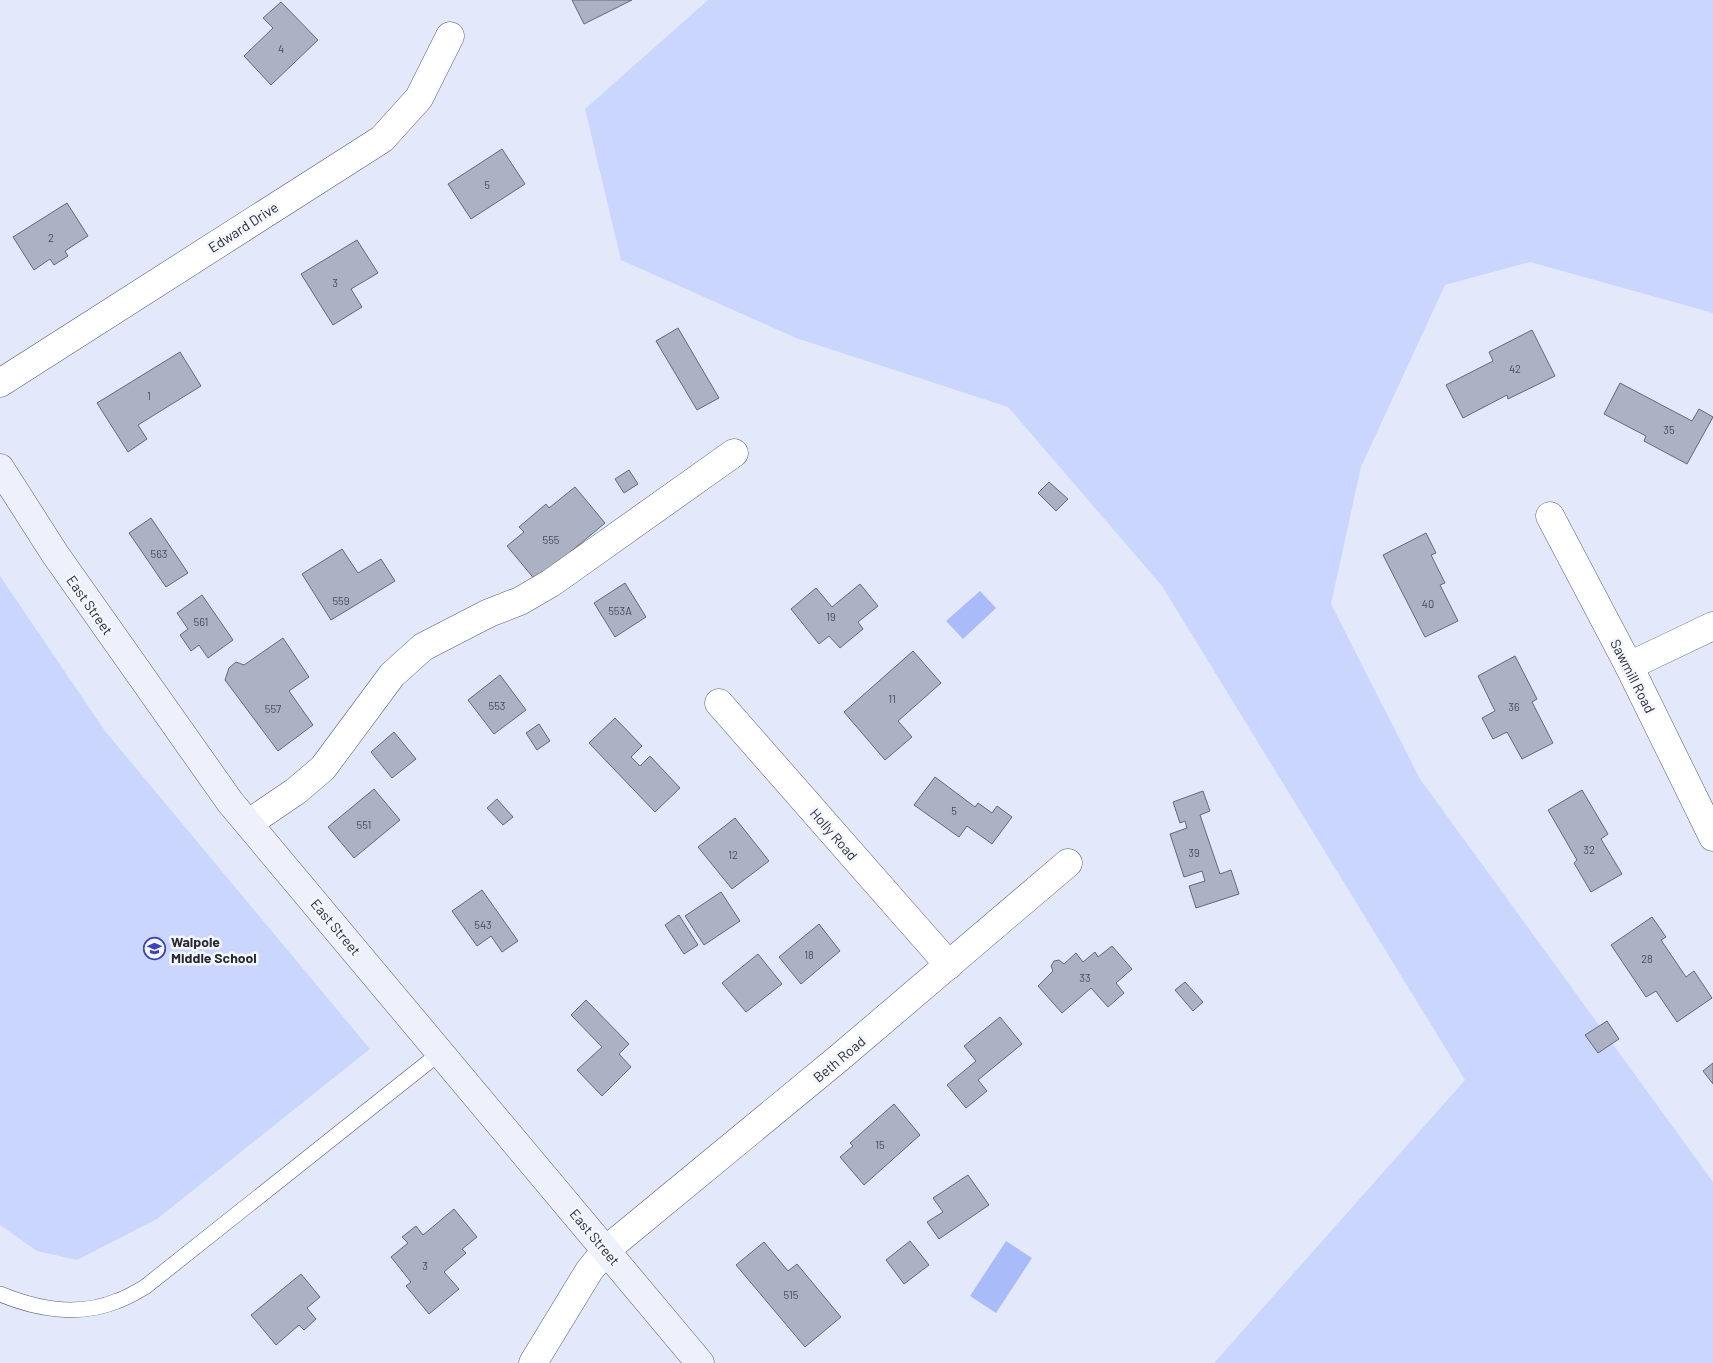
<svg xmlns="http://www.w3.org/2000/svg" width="1713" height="1363" viewBox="0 0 1713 1363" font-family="Barlow,sans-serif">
<rect width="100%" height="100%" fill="#e3e9fb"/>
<!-- green -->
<g fill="#cbd6fe">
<polygon points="708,0 1713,0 1713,313 1530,262 1445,285 1361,467 1331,604 1420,779 1713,1182 1713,1363 1214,1363 1465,1080 1162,586 1008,407 796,338 621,260 585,109"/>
<polygon points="0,576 105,731 370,1049 157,1219 77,1260 37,1251 0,1225"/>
</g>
<!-- water -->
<g fill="#aabbfa">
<polygon points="980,591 996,608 963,639 946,621"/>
<polygon points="1006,1241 1032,1258 996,1313 970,1296"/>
</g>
<!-- building -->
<g fill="#acb2c4" stroke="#646979">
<polygon points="572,0 632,0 584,24"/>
<polygon points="281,2 318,40 271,85 244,56 273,28 263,18"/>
<polygon points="502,149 525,184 471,219 448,184"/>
<polygon points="67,203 88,236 65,251 68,256 54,265 50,259 34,270 13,237"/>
<polygon points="357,240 378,273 351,289 362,307 333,325 301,274"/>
<polygon points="678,328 719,398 697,410 656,341"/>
<polygon points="1532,330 1555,376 1508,399 1507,395 1463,418 1446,385 1493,361 1489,352"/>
<polygon points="180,352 201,386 138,425 147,439 128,452 97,403"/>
<polygon points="1620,383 1692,421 1699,409 1713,417 1687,464 1644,441 1646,436 1604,414"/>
<polygon points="629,470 638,484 624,493 615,479"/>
<polygon points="1049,482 1068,499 1056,511 1038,493"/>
<polygon points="575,487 605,523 536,581 507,546 524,532 519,527 546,504 549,508"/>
<polygon points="151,518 188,573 166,587 129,533"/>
<polygon points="1426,533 1436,553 1431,555 1445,583 1440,585 1458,621 1425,637 1383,555"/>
<polygon points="342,549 358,573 381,559 395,581 331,620 302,574"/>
<polygon points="625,583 646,617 615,637 594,603"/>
<polygon points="860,584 878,606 858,622 863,629 840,648 829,636 819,644 791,609 816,588 832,607"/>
<polygon points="202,595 233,640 208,658 199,645 191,651 180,635 188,629 177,613"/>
<polygon points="283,638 309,677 289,691 313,725 278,751 225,680 229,668 236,662 244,665"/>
<polygon points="913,651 941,683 898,721 912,737 885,760 844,712"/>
<polygon points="1515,656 1537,699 1532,702 1553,743 1522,759 1507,732 1493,739 1482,718 1495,711 1478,676"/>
<polygon points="500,675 526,710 494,734 468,700"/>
<polygon points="615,718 642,746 631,757 640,766 650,756 680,788 655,812 589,743"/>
<polygon points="539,724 550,741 537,750 526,733"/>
<polygon points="394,732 416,759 392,778 371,752"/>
<polygon points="935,777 975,807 978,803 992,813 997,806 1012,817 992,844 967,826 959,837 914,805"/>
<polygon points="374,789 400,820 354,858 328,827"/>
<polygon points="1582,790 1608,834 1601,839 1622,874 1591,892 1574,863 1577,860 1548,810"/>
<polygon points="1203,791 1210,811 1200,815 1220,874 1231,870 1239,894 1196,908 1189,886 1205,881 1202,871 1184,877 1170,834 1187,828 1185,821 1180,823 1173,802"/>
<polygon points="497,799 513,817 503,825 487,808"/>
<polygon points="735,818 769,861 732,889 698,847"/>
<polygon points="482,890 518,941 502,952 491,936 477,946 452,911"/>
<polygon points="721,892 740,921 704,945 685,916"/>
<polygon points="679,915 698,945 684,954 665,925"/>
<polygon points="1652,917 1666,937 1661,940 1686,977 1694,971 1712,998 1677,1022 1656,991 1646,997 1611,945"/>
<polygon points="819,924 840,951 801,984 779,957"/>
<polygon points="1112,946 1132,969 1116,983 1124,993 1108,1007 1091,988 1062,1013 1038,986 1053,971 1051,966 1054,961 1059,960 1064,964 1076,953 1083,962 1095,952 1098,957"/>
<polygon points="758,954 782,984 746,1012 722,983"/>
<polygon points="1185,982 1203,1002 1193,1011 1175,990"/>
<polygon points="586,1000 629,1044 619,1054 631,1067 602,1096 577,1070 602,1047 571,1015"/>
<polygon points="1000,1017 1022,1044 978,1080 987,1091 966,1108 947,1085 976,1061 964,1046"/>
<polygon points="1607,1021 1619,1039 1598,1053 1585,1035"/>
<polygon points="1713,1063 1713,1084 1703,1071"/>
<polygon points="894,1104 920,1135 864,1185 840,1157 853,1146 850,1143"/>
<polygon points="968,1175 989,1205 939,1239 927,1222 943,1212 933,1198"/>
<polygon points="454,1209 477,1237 462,1249 466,1253 444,1272 459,1289 429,1314 406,1286 411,1282 391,1257 408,1243 402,1237 416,1226 423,1235"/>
<polygon points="910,1241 929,1265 904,1284 886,1260"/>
<polygon points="764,1242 788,1271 797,1264 841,1317 805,1347 736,1265"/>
<polygon points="301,1274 320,1297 307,1308 316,1319 304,1330 299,1325 276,1345 251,1315"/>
</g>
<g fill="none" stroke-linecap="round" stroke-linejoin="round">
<defs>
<path id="lane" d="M0,1294C36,1309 79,1317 117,1301C127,1298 136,1292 145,1287L441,1052"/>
<g id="street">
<polyline points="0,383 382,139 419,98 450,36"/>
<polyline points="1550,516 1629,666 1713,837"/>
<polyline points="1629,666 1713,626"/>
<polyline points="719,703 949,965"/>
<polyline points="249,823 296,791 323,768 392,675 423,647 489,613 520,601 551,583 734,453"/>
<polyline points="533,1363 589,1271 606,1250 839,1058 1068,863"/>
</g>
<polyline id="secondary" points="0,468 55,554 230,802 700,1363"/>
</defs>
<!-- lane casing -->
<use href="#lane" stroke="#5a5e6e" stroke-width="16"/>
<!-- street casing -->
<use href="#street" stroke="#5a5e6e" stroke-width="29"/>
<!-- secondary casing -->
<use href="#secondary" stroke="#5a5e6e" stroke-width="29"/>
<!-- lane -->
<use href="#lane" stroke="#fff" stroke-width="15"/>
<!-- street -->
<use href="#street" stroke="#fff" stroke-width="28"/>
<!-- secondary -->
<use href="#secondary" stroke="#eef1fb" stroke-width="28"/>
</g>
<!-- icons -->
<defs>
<symbol id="school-ring" viewBox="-11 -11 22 22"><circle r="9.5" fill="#f4f6fe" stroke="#3a45b9" stroke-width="1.5"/><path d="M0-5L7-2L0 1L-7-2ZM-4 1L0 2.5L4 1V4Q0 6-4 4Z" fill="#3a45b9"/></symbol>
</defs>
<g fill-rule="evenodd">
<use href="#school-ring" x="142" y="936" width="25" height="25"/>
</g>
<g text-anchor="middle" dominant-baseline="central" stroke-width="5" stroke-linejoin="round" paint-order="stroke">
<!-- number labels -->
<g font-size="11" fill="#4a4d56">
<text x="281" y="48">4</text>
<text x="487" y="184">5</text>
<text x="51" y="237">2</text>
<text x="335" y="282">3</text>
<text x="1515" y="368">42</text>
<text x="149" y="395">1</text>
<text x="1669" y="429">35</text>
<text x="551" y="539">555</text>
<text x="159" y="553">563</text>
<text x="341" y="600">559</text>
<text x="1428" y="603">40</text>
<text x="620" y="610">553A</text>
<text x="831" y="616">19</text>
<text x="201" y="621">561</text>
<text x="892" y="698">11</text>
<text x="497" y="705">553</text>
<text x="1514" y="706">36</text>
<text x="273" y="708">557</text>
<text x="954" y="810">5</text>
<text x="364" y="824">551</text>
<text x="1589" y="849">32</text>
<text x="1194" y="852">39</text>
<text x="733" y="854">12</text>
<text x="483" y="924">543</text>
<text x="809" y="954">18</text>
<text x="1647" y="958">28</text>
<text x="1085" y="977">33</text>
<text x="880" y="1144">15</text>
<text x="425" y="1265">3</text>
<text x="791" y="1294">515</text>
</g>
<!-- street labels -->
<g font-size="14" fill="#292b32" stroke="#f4f6fe">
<text transform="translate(243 227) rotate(-33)">Edward Drive</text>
<text transform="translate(90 605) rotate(55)">East Street</text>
<text transform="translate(1633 676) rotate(63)">Sawmill Road</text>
<text transform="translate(834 834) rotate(49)">Holly Road</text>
<text transform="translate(336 927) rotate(50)">East Street</text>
<text transform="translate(839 1059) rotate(-40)">Beth Road</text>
<text transform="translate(595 1237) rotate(50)">East Street</text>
</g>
<!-- poi labels -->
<g font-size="14" font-weight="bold" fill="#292b32" stroke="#f4f6fe" text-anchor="start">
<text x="171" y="941">Walpole<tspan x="171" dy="16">Middle School</tspan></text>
</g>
</g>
</svg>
